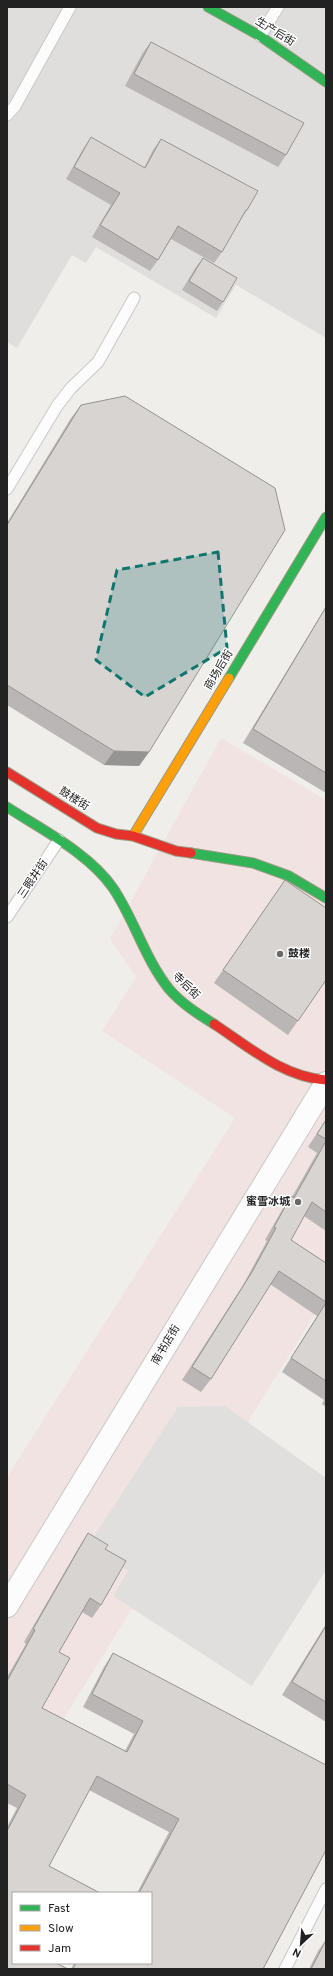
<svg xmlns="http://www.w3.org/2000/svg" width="333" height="1976" viewBox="0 0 333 1976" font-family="Overpass,'Noto Sans SC',sans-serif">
<rect width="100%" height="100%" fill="#f0eeeb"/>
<!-- residential -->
<polygon fill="#dfdedc" points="7,7 326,7 326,338 236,285 216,318 96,247 86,263 72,255 17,348 7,342"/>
<!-- commercial -->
<polygon fill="#f1e3e1" points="221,738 326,800 326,1296 7,1810 7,1477 235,1118 102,1031 136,977 110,939"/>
<!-- parking -->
<polygon fill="#e0dfde" points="225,1406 326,1478 326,1570 252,1686 113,1596 128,1571 88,1546 178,1407"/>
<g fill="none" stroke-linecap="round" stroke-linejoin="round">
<defs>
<g id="lane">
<polyline points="260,36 278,7"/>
<polyline points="7,115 15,106 70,7"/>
<polyline points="7,489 57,406 71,388 98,362 134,298"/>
<polyline points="7,917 59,840"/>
<polyline points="285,1969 326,1889"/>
</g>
<polyline id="street" points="7,1606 326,1083"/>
<g id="fast">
<polyline points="208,7 260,36 326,82"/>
<polyline points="229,678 326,517"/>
<path d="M7,807C42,830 89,853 113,888C134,919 145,959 169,989C182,1004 198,1014 214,1024"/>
<polyline points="191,853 253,863 289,876 326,898"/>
</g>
<polyline id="slow" points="133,836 229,678"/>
<g id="jam">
<polyline points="7,772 97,828 116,834 133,836 176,851 191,853"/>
<path d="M214,1024C249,1047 283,1077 326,1080"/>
</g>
</defs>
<!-- lane casing -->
<use href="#lane" stroke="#c9c8c7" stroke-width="13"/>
<!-- street casing -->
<use href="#street" stroke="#c9c8c7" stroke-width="24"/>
<!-- fast casing -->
<use href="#fast" stroke="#999a82" stroke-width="11"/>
<!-- slow casing -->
<use href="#slow" stroke="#999a82" stroke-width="11"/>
<!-- jam casing -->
<use href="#jam" stroke="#999a82" stroke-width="11"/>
<!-- lane -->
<use href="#lane" stroke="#fdfcfc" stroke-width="11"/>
<!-- street -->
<use href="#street" stroke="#fdfcfc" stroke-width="22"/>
<!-- fast -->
<use href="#fast" stroke="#30b455" stroke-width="9"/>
<!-- slow -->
<use href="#slow" stroke="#ff9f0a" stroke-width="9"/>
<!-- jam -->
<use href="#jam" stroke="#e5322d" stroke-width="9"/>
</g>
<!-- wall -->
<g fill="#b9b6b5">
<polygon points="151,42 286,155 278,167 125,86 142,54"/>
<polygon points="91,137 144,168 153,150 161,139 247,210 239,222 222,252 214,263 171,239 158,260 150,271 92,237 111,205 66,179 83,149"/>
<polygon points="203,258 223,302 217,311 182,290 196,267"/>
<polygon points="81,405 149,752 139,766 104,765 7,705 7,523 71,418"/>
<polygon points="326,606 326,793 243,743 322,613"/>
<polygon points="285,880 326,980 288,1035 214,983"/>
<polygon points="326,1119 326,1231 304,1216 291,1240 326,1263 326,1407 322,1404 324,1400 282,1372 317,1316 270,1284 211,1379 201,1392 182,1380 243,1285 267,1241 265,1240 282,1210 291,1196 292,1197 317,1153 308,1147"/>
<polygon points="88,1533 105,1549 101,1605 92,1618 82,1612 59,1652 42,1708 125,1751 134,1734 83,1707 104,1667 113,1653 263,1969 71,1969 74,1963 151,1963 151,1893 137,1893 169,1832 89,1790 13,1893 7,1969 7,1827 17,1808 7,1803 7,1677 26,1644 24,1642 79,1547"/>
<polygon points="326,1624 326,1722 282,1695"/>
<polygon points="326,1940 326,1969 309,1969 318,1951"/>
</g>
<!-- shaded-wall -->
<polygon fill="#969493" points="114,751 149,752 139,766 104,765"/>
<!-- building -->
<g fill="#d7d4d2" stroke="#969493">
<polygon points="151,42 304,123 286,155 134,74"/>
<polygon points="91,137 145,168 161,139 258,191 247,210 246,210 222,252 178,226 158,260 100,225 120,193 74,167"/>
<polygon points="203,258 237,278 223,302 189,281"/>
<polygon points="125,396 275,488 285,530 149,752 114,751 7,685 7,525 81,405"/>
<polygon points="326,607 326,773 253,729"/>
<polygon points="285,880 326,908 326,980 298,1021 223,970"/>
<polygon points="326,1120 326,1139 317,1134"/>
<polygon points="326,1141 326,1212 312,1202 291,1240 326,1263 326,1302 279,1271 211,1379 192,1367 252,1272 276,1228 274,1227 291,1196 294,1198"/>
<polygon points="326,1303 326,1381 291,1358"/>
<polygon points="88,1533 108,1545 105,1549 126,1561 101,1605 90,1598 59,1652 70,1658 42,1708 127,1752 143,1721 92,1694 113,1653 326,1765 326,1850 263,1969 73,1969 76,1963 151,1963 151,1893 139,1893 179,1819 97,1776 49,1866 100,1893 13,1893 13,1963 56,1963 68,1969 7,1969 7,1831 26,1795 7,1784 7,1681 35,1630 33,1629"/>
<polygon points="326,1626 326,1702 292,1682"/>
<polygon points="326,1940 326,1969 311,1969"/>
</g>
<!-- marked area -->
<path fill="#0f766e" fill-opacity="0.2" stroke="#0f766e" stroke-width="3" stroke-dasharray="8 5" stroke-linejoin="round" d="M218,552L227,648L145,697L96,660L117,570Z"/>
<!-- markers -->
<g fill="#6a6968" stroke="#fff" stroke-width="1.5">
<circle cx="280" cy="954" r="4"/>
<circle cx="298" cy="1202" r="4"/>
</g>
<g text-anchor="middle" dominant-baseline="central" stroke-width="3" stroke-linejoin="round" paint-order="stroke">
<!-- street labels -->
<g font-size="11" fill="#222" stroke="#fff">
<text transform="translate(275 32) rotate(32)">生产后街</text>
<text transform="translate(219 670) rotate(-59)">商场后街</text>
<text transform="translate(74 799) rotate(32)">鼓楼街</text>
<text transform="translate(33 879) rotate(-56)">三眼井街</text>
<text transform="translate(186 986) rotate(44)">寺后街</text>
<text transform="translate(166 1345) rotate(-59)">南书店街</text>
</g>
<!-- poi labels -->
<g font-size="11" font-weight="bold" fill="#222" stroke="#fff" text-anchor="start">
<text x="288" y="954">鼓楼</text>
<text x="290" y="1202" text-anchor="end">蜜雪冰城</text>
</g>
</g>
<!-- border -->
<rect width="333" height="1976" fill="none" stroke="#222222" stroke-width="16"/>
<!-- legend -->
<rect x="12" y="1892" width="140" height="72" fill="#ffffff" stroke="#a7a7a7"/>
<rect x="20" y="1905" width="20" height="6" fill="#30b455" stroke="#a7a7a7"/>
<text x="48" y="1912" font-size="12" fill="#222222">Fast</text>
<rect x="20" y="1925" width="20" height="6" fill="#ff9f0a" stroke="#a7a7a7"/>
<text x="48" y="1932" font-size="12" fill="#222222">Slow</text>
<rect x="20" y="1945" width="20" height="6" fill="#e5322d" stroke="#a7a7a7"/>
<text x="48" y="1952" font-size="12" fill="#222222">Jam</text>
<!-- north arrow -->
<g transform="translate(301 1944) rotate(206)" stroke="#ffffff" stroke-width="3" paint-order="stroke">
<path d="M0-3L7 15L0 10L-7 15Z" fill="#222222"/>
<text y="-6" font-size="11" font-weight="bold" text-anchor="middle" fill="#222222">N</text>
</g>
</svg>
